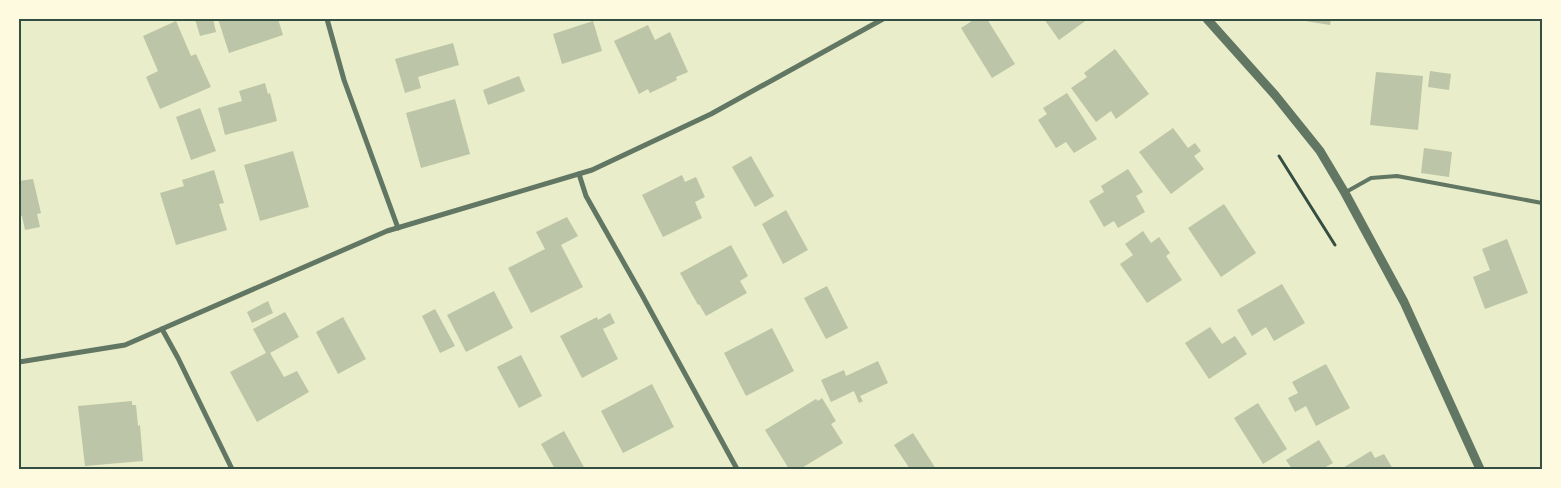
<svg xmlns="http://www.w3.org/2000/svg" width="1561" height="488" viewBox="0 0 1561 488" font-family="'Nunito Sans',sans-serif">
<rect width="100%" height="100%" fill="#e9edc9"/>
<!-- building -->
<g fill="#bcc5a7">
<polygon points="195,19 213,19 216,32 200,36"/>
<polygon points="218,19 278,19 283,35 229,53"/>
<polygon points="975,19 987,19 1015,64 992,78 961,28"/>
<polygon points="1044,19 1088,19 1059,40"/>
<polygon points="1292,19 1331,19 1330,25"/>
<polygon points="176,21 191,56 196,54 211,87 160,109 146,77 158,71 143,36"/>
<polygon points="593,21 602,51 562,64 553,34"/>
<polygon points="648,25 655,40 670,32 688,72 676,77 677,80 650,93 648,89 639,94 614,41"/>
<polygon points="453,43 459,65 418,77 421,88 405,93 395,59"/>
<polygon points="1115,49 1149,94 1116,119 1111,111 1096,122 1071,88 1087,77 1084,73"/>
<polygon points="1430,71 1451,74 1449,90 1428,87"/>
<polygon points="1376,72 1423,76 1418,130 1370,125"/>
<polygon points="519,76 525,91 488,105 483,90"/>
<polygon points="265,83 268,94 270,93 277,121 225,135 218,108 242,101 239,91"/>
<polygon points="1067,93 1097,139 1074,153 1066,142 1056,148 1038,120 1047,114 1043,108"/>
<polygon points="455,99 470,154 421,168 406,113"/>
<polygon points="200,108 216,151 191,160 176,117"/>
<polygon points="1173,128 1188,148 1195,143 1201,151 1194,156 1204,169 1171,194 1139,152"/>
<polygon points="1424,148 1452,152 1449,177 1421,173"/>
<polygon points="293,151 309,207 260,221 244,165"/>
<polygon points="751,156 774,196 755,207 732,167"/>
<polygon points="1128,169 1143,192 1136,196 1145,212 1118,228 1114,221 1104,227 1089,201 1104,192 1101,186"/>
<polygon points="214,170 224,203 219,204 227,230 176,245 160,193 184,186 182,180"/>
<polygon points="682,175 685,182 696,177 705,197 695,202 702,218 663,237 642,195"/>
<polygon points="33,179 41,213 37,214 40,227 25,230 22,216 19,216 19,181"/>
<polygon points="1224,204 1256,253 1221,277 1188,228"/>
<polygon points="786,210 808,250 783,264 762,224"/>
<polygon points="567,217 578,236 561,245 583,287 531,313 508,268 545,249 536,232"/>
<polygon points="1143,231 1151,243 1159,237 1170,253 1166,256 1182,280 1147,303 1120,264 1133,255 1125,244"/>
<polygon points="1507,239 1528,293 1485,309 1473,277 1490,270 1482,249"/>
<polygon points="731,245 748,276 740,281 747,293 706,316 699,304 698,305 680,273"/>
<polygon points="1282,284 1305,323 1274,341 1266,327 1252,336 1237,310"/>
<polygon points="827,286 848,328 826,339 804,298"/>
<polygon points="494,291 513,328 466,352 447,315"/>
<polygon points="268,301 273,313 252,323 247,312"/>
<polygon points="435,309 455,346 440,353 422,316"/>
<polygon points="285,312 299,337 270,353 284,377 297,371 309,392 257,422 230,372 266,353 253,329"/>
<polygon points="610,313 615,323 603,329 618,359 582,378 560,336 597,317 598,320"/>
<polygon points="343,317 366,359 338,374 316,332"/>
<polygon points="1210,327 1222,344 1235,336 1247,354 1209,379 1185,343"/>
<polygon points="772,328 794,371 746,396 724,353"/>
<polygon points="521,355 542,396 519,408 497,367"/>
<polygon points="878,361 888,383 860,396 863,401 859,403 854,391 831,402 821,380 844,370 846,376"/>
<polygon points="1326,364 1350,408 1316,426 1306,406 1295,412 1288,398 1298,393 1292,382"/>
<polygon points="652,384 674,427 623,453 601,411"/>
<polygon points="822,398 836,421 831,424 843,443 800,469 789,469 765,430 816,399 818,401"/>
<polygon points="132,401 132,405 136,405 138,426 140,425 143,461 85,466 78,406"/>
<polygon points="1258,403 1287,449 1263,464 1234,418"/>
<polygon points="564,431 585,469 555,469 541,444"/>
<polygon points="913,433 936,469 910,469 894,445"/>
<polygon points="1319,440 1333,463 1322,469 1292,469 1286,460"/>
<polygon points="1371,451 1375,458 1384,454 1393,469 1341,469"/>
</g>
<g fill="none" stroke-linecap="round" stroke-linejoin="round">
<!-- path -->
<polyline stroke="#344e41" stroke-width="3" points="1279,156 1335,245"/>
<!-- service -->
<polyline stroke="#617663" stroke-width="4" points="1346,192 1371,178 1397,176 1542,203"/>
<!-- minor -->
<g stroke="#617663" stroke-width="5">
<polyline points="327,19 344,80 398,228"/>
<polyline points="579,174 586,196 642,295 737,469"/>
<polyline points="162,329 178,358 232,469"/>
<polyline points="19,362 125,345 387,231 592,170 711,114 883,19"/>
</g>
<!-- tertiary -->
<polyline stroke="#617663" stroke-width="9" points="1207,19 1275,95 1320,151 1345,193 1404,302 1480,469"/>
</g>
<!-- border -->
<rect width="1561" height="488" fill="none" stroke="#fefae0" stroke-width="40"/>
<rect x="20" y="20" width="1521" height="448" fill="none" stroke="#344e41" stroke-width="2"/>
</svg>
